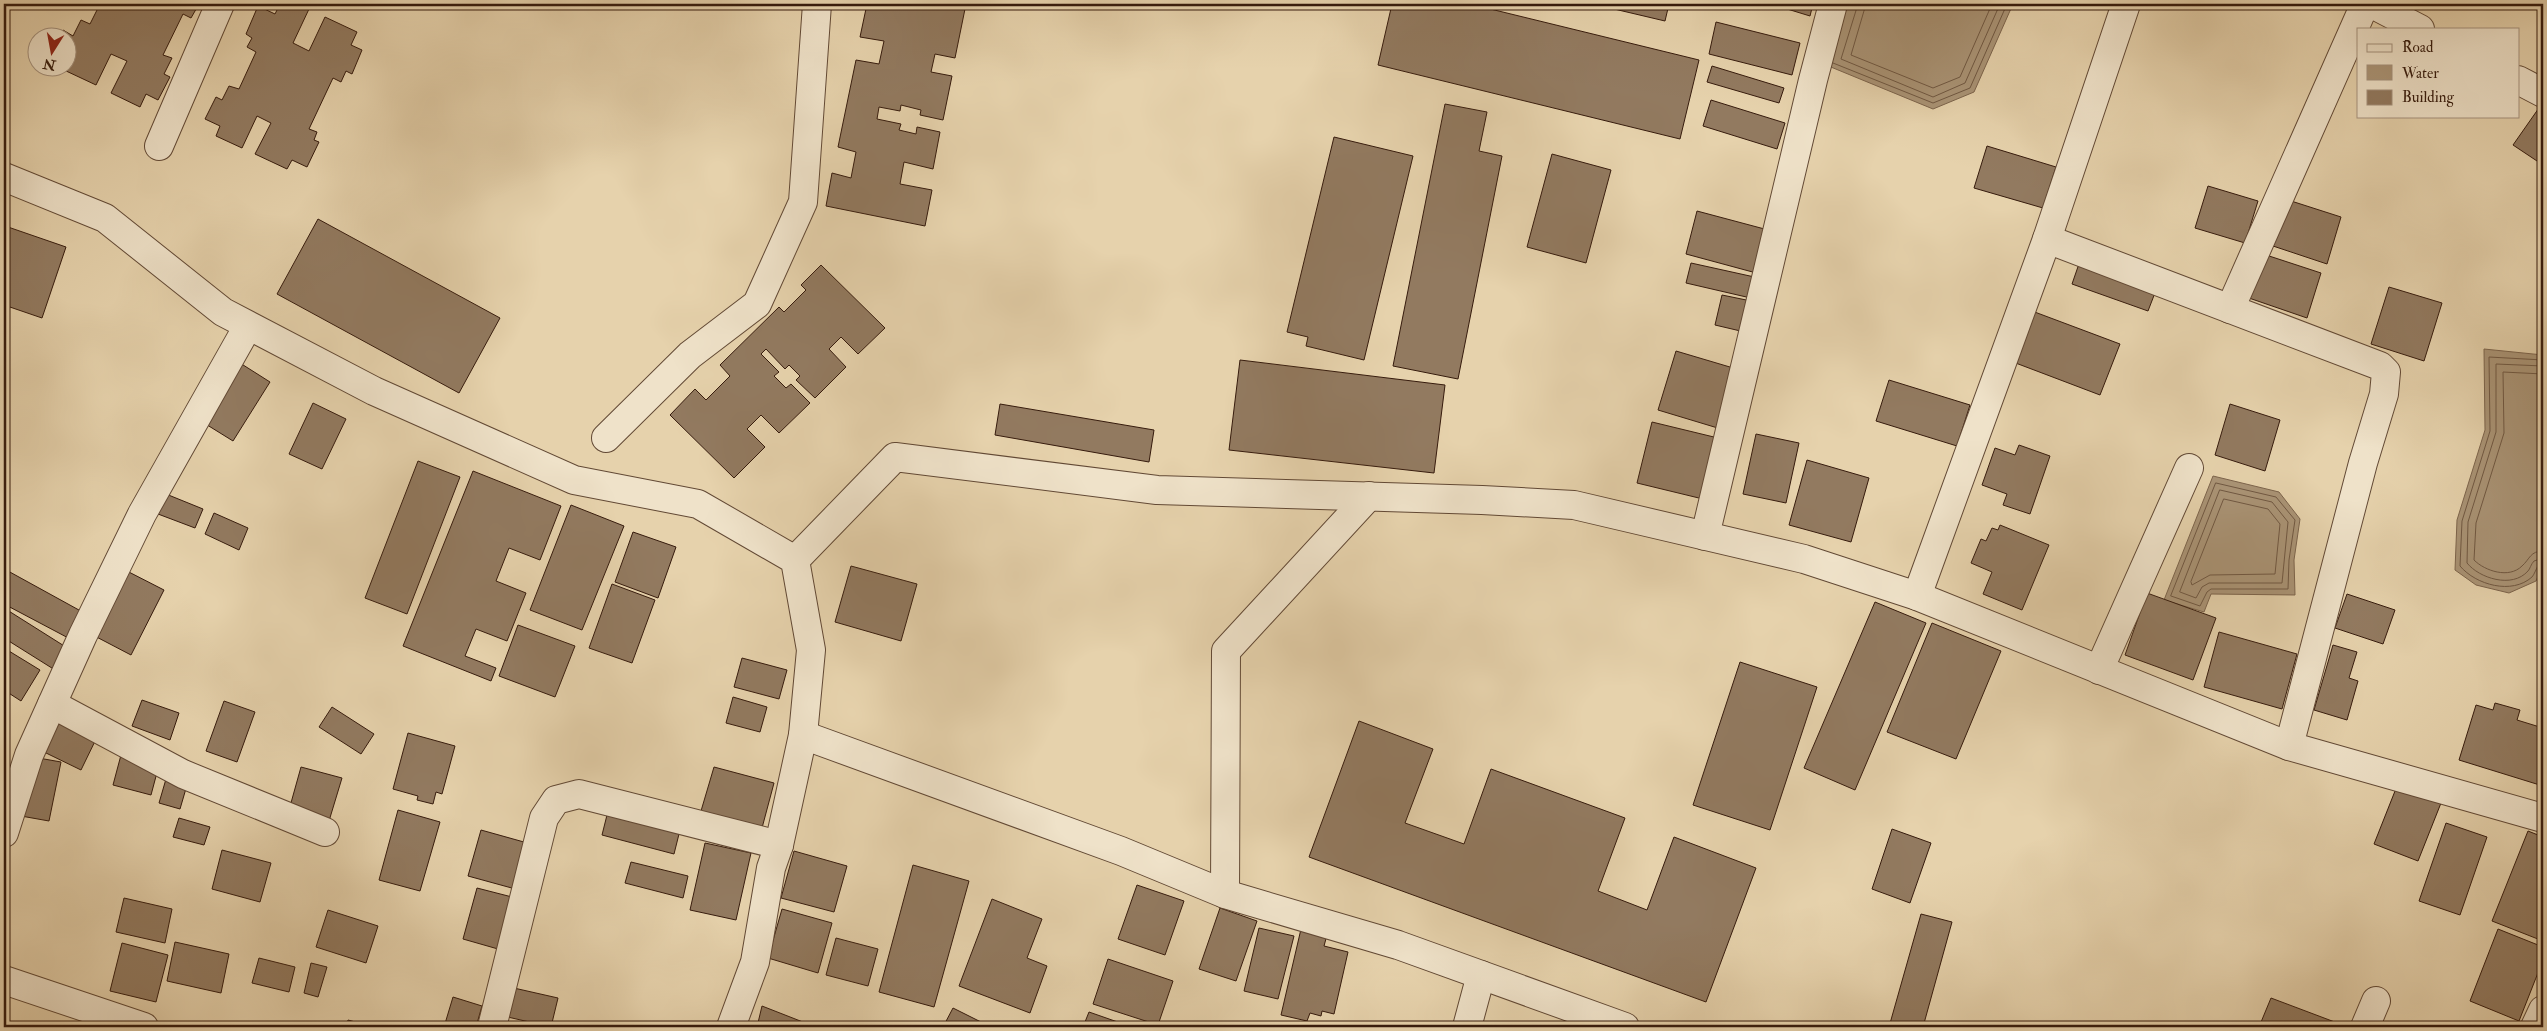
<svg xmlns="http://www.w3.org/2000/svg" width="2547" height="1031" viewBox="0 0 2547 1031" font-family="'IM FELL Double Pica',serif">
<rect width="100%" height="100%" fill="#e6d2ac"/>
<filter id="stains"><feTurbulence type="fractalNoise" baseFrequency=".004" numOctaves="4"/><feColorMatrix values="0 0 0 0 .2 0 0 0 0 .09 0 0 0 0 .02 0 0 0 .5 -.17"/></filter>
<radialGradient id="worn" r=".72"><stop offset=".6" stop-color="#630" stop-opacity="0"/><stop offset="1" stop-color="#630" stop-opacity=".3"/></radialGradient>
<!-- water -->
<g fill="#aa9476" stroke="#7c644c">
<polygon points="1847,4 2013,4 1974,92 1933,109 1826,65"/>
<polygon points="2484,349 2543,355 2543,565 2536,581 2509,593 2476,585 2455,570 2457,520 2485,430"/>
<polygon points="2213,476 2279,492 2300,519 2294,560 2295,595 2211,594 2204,612 2164,600"/>
</g>
<g fill="none" stroke-linecap="round" stroke-linejoin="round">
<!-- shore -->
<g stroke="#705842" stroke-width="1">
<polyline points="1858,4 1841,59 1933,97 1965,83 2000,4"/>
<polyline points="1866,4 1851,55 1933,88 1960,77 1992,4"/>
<polyline points="1833,63 1933,103 1970,88 2007,4"/>
<path d="M2543,360L2489,357L2490,431L2462,521L2460,566C2476,585 2512,595 2532,577C2534,575 2536,569 2538,566L2543,565"/>
<path d="M2543,366L2496,364V432L2468,522L2467,563C2479,578 2512,589 2528,571C2530,569 2531,564 2534,561L2543,558"/>
<path d="M2543,374L2503,372L2504,433L2476,523L2474,560C2485,571 2509,579 2522,566C2530,559 2530,551 2543,551"/>
<polygon points="2216,483 2276,497 2295,520 2289,560 2288,589 2211,589 2207,592 2200,606 2171,596"/>
<polygon points="2220,490 2272,502 2288,522 2282,583 2209,583 2202,587 2196,598 2180,592"/>
<polygon points="2224,499 2268,509 2280,524 2275,574 2210,575 2192,585 2191,582"/>
</g>
</g>
<!-- building -->
<g fill="#927a60" stroke="#361b0d">
<polygon points="100,4 199,4 191,18 183,14 163,55 172,58 164,74 170,77 158,100 146,94 140,107 111,93 127,61 111,54 96,85 64,70 68,68 69,60 68,38 60,38 63,30 73,36 81,20 90,24"/>
<polygon points="280,4 298,4 309,9 293,43 309,51 325,17 357,32 351,45 362,50 352,74 346,71 341,82 333,78 309,129 317,132 314,140 319,142 307,167 292,160 287,169 255,154 271,123 257,116 242,148 216,136 220,126 205,119 216,97 222,100 229,86 239,89 256,52 247,47 252,38 246,34 258,6 275,14"/>
<polygon points="867,4 966,4 955,58 935,54 931,72 952,76 943,120 920,115 921,110 901,105 900,111 879,107 877,119 901,124 899,130 916,134 917,127 940,132 933,169 904,162 900,184 932,190 925,226 826,206 832,173 851,178 856,152 838,147 856,60 879,64 884,41 860,37"/>
<polygon points="1392,4 1470,4 1699,60 1680,139 1378,65"/>
<polygon points="1593,4 1669,4 1665,21"/>
<polygon points="1771,4 1813,4 1810,16"/>
<polygon points="1716,22 1800,43 1792,75 1709,54"/>
<polygon points="1712,66 1784,88 1779,103 1707,82"/>
<polygon points="1711,100 1785,123 1777,149 1703,126"/>
<polygon points="1445,104 1487,112 1479,151 1502,156 1458,379 1393,366"/>
<polygon points="2541,105 2543,106 2543,165 2513,145"/>
<polygon points="1334,137 1413,156 1364,360 1306,346 1308,337 1287,332"/>
<polygon points="1987,146 2056,167 2043,208 1974,188"/>
<polygon points="1552,154 1611,170 1586,263 1527,247"/>
<polygon points="2208,186 2258,201 2245,243 2195,228"/>
<polygon points="2288,200 2341,217 2327,264 2273,246"/>
<polygon points="1697,211 1772,231 1760,274 1686,254"/>
<polygon points="318,219 500,318 459,393 277,294"/>
<polygon points="8,227 66,247 42,318 4,305 4,240"/>
<polygon points="2260,253 2321,273 2307,318 2246,297"/>
<polygon points="2081,258 2158,285 2148,311 2072,284"/>
<polygon points="1691,263 1759,278 1755,299 1686,283"/>
<polygon points="821,265 885,328 858,354 841,337 829,349 846,367 815,398 796,380 800,376 789,365 785,369 766,349 761,354 779,372 774,376 786,388 791,384 810,403 779,433 761,415 747,429 765,447 734,478 670,415 695,389 706,400 730,376 720,365 779,307 784,312 806,290 801,285"/>
<polygon points="2389,287 2442,303 2424,361 2371,344"/>
<polygon points="1722,295 1756,302 1749,333 1715,325"/>
<polygon points="2032,311 2120,344 2100,395 2013,362"/>
<polygon points="1676,351 1740,370 1721,429 1658,410"/>
<polygon points="1240,360 1445,385 1434,473 1229,450"/>
<polygon points="240,363 270,382 233,441 204,423"/>
<polygon points="1889,380 1970,405 1957,446 1876,421"/>
<polygon points="313,403 346,419 322,469 289,454"/>
<polygon points="1000,404 1154,430 1149,462 995,435"/>
<polygon points="2230,404 2280,420 2265,471 2215,455"/>
<polygon points="1652,422 1718,438 1703,499 1637,483"/>
<polygon points="1756,434 1799,443 1786,503 1743,494"/>
<polygon points="2019,445 2050,456 2030,514 2003,505 2007,494 1982,485 1995,448 2015,455"/>
<polygon points="1807,460 1869,478 1851,542 1789,525"/>
<polygon points="418,461 460,477 407,614 365,598"/>
<polygon points="473,471 561,506 540,560 509,548 496,581 526,593 507,641 476,629 465,656 496,668 491,681 403,646"/>
<polygon points="166,494 203,509 195,528 158,514"/>
<polygon points="571,505 624,526 582,630 530,610"/>
<polygon points="214,513 248,528 239,550 205,534"/>
<polygon points="2000,525 2049,545 2022,610 1983,594 1992,572 1971,563 1981,539 1986,541 1992,528 1998,530"/>
<polygon points="633,532 676,547 658,598 615,582"/>
<polygon points="851,566 917,584 901,641 835,622"/>
<polygon points="121,568 164,590 131,655 87,632"/>
<polygon points="8,571 88,615 74,641 4,604 4,579"/>
<polygon points="612,584 655,600 632,663 589,648"/>
<polygon points="2147,593 2216,618 2193,680 2125,655"/>
<polygon points="2347,594 2395,610 2383,644 2335,628"/>
<polygon points="1875,602 1926,623 1855,790 1804,768"/>
<polygon points="4,608 69,649 55,670 4,638"/>
<polygon points="1932,623 2001,651 1956,759 1887,732"/>
<polygon points="518,625 575,646 555,697 499,676"/>
<polygon points="2219,632 2297,654 2282,709 2204,687"/>
<polygon points="2333,645 2357,652 2349,678 2358,681 2347,720 2314,710"/>
<polygon points="4,648 40,670 21,701 4,690"/>
<polygon points="742,658 787,670 779,699 734,687"/>
<polygon points="1740,662 1817,687 1770,830 1693,805"/>
<polygon points="733,697 767,707 760,732 726,723"/>
<polygon points="142,700 179,713 170,740 132,726"/>
<polygon points="224,701 255,712 237,762 206,751"/>
<polygon points="2495,703 2520,710 2517,720 2543,728 2543,786 2459,760 2476,705 2493,710"/>
<polygon points="332,707 374,734 361,754 319,727"/>
<polygon points="62,715 99,733 81,770 44,752"/>
<polygon points="1359,721 1433,749 1405,823 1464,844 1491,769 1625,818 1598,891 1647,910 1674,837 1756,868 1706,1002 1309,857"/>
<polygon points="408,733 455,746 442,794 436,792 433,804 417,800 418,796 393,789"/>
<polygon points="121,755 159,765 151,795 113,785"/>
<polygon points="33,757 61,762 49,821 21,816"/>
<polygon points="301,767 342,778 329,821 289,810"/>
<polygon points="714,767 774,783 762,828 701,811"/>
<polygon points="166,779 187,785 180,809 159,803"/>
<polygon points="2397,786 2441,803 2418,861 2374,844"/>
<polygon points="398,810 440,822 420,891 379,880"/>
<polygon points="608,811 680,830 674,854 602,835"/>
<polygon points="179,818 210,827 204,845 173,837"/>
<polygon points="2446,823 2487,837 2460,915 2419,901"/>
<polygon points="1892,829 1931,843 1910,903 1872,889"/>
<polygon points="481,830 531,844 519,890 468,876"/>
<polygon points="2528,831 2543,837 2543,941 2492,921"/>
<polygon points="705,843 751,853 736,920 690,910"/>
<polygon points="222,850 271,863 260,902 212,889"/>
<polygon points="794,851 847,866 834,912 781,898"/>
<polygon points="631,862 688,876 683,898 625,883"/>
<polygon points="913,865 969,881 934,1007 879,992"/>
<polygon points="1137,885 1184,901 1165,955 1118,939"/>
<polygon points="477,888 512,897 498,949 463,939"/>
<polygon points="124,898 172,909 165,943 116,932"/>
<polygon points="992,899 1042,919 1027,958 1047,966 1030,1013 959,986"/>
<polygon points="1220,908 1257,921 1236,981 1199,969"/>
<polygon points="782,909 832,923 818,973 768,958"/>
<polygon points="328,910 378,926 366,963 316,947"/>
<polygon points="1921,914 1952,922 1923,1027 1889,1027"/>
<polygon points="1259,928 1294,936 1278,999 1244,991"/>
<polygon points="1301,929 1327,935 1324,946 1348,952 1334,1014 1322,1011 1321,1016 1310,1013 1307,1021 1281,1015"/>
<polygon points="2498,929 2543,947 2543,960 2519,1021 2470,1001"/>
<polygon points="836,938 878,949 868,986 826,975"/>
<polygon points="175,942 229,954 221,993 167,981"/>
<polygon points="122,943 168,955 156,1002 110,991"/>
<polygon points="259,958 295,967 289,992 252,983"/>
<polygon points="1108,959 1173,981 1158,1025 1093,1004"/>
<polygon points="311,963 327,967 318,997 304,993"/>
<polygon points="505,986 558,998 551,1027 499,1015"/>
<polygon points="453,997 482,1006 476,1027 444,1027"/>
<polygon points="2271,998 2348,1027 2259,1027"/>
<polygon points="762,1006 808,1024 807,1027 757,1027"/>
<polygon points="953,1008 991,1027 943,1027"/>
<polygon points="1089,1012 1132,1027 1083,1027"/>
<polygon points="348,1020 374,1027 346,1027"/>
</g>
<g fill="none" stroke-linecap="round" stroke-linejoin="round">
<defs>
<g id="minor">
<polyline points="2372,4 2420,29"/>
<polyline points="2518,80 2543,93"/>
<polyline points="159,146 220,4"/>
<polyline points="4,177 105,218 223,312 374,391 574,480 698,504 795,560 811,650 803,735 1121,851 1225,894 1398,945 1625,1027"/>
<polyline points="2047,239 2380,366 2386,372 2384,394 2363,463 2289,746"/>
<polyline points="2230,309 2365,4"/>
<polyline points="606,438 690,355 757,304 803,202 817,4"/>
<polyline points="1705,536 1813,80 1833,4"/>
<polyline points="795,560 895,457 1157,490 1482,500 1574,505 1804,559 1917,596 2289,746 2543,818"/>
<polyline points="1917,596 2047,239 2126,4"/>
<polyline points="2099,670 2189,468"/>
<polyline points="52,704 183,774 325,832"/>
<polyline points="4,833 29,755 83,635 142,514 248,326"/>
<polyline points="1225,894 1226,651 1369,496"/>
<polyline points="4,980 144,1027"/>
<polyline points="492,1027 544,818 556,800 579,794 779,845"/>
<polyline points="731,1027 755,962 771,868 779,845 803,735"/>
<polyline points="1467,1027 1481,975"/>
<polyline points="2365,1027 2376,1001"/>
<polyline points="2535,1027 2543,1010"/>
</g>
</defs>
<!-- minor casing -->
<use href="#minor" stroke="#624935" stroke-width="30"/>
<!-- minor -->
<use href="#minor" stroke="#efe2c9" stroke-width="28"/>
</g>
<!-- margin -->
<rect width="2547" height="1031" fill="none" stroke="#e6d2ac" stroke-width="20"/>
<rect x="5" y="5" width="2537" height="1021" fill="none" stroke="#361b0d" stroke-width="2.5"/>
<rect x="10" y="10" width="2527" height="1011" fill="none" stroke="#361b0d"/>
<!-- legend -->
<rect x="2357" y="28" width="162" height="90" fill="#efe2c9" stroke="#a5927e"/>
<rect x="2367" y="44" width="25" height="8" fill="#efe2c9" stroke="#a5927e"/>
<text x="2402" y="52" font-size="15" fill="#361b0d">Road</text>
<rect x="2367" y="65" width="25" height="15" fill="#aa9476" stroke="#a5927e"/>
<text x="2402" y="78" font-size="15" fill="#361b0d">Water</text>
<rect x="2367" y="90" width="25" height="15" fill="#927a60" stroke="#a5927e"/>
<text x="2402" y="102" font-size="15" fill="#361b0d">Building</text>
<!-- north arrow -->
<g transform="translate(52 52) rotate(191)"><circle r="24" fill="#efe2c9" stroke="#a5927e"/>
<path d="M0-4L9 19L0 12L-9 19Z" fill="#8f2418"/>
<text y="-8" font-size="14" font-weight="bold" text-anchor="middle" fill="#361b0d">N</text>
</g>
<rect width="100%" height="100%" filter="url(#stains)"/>
<rect width="100%" height="100%" fill="url(#worn)"/>
</svg>
